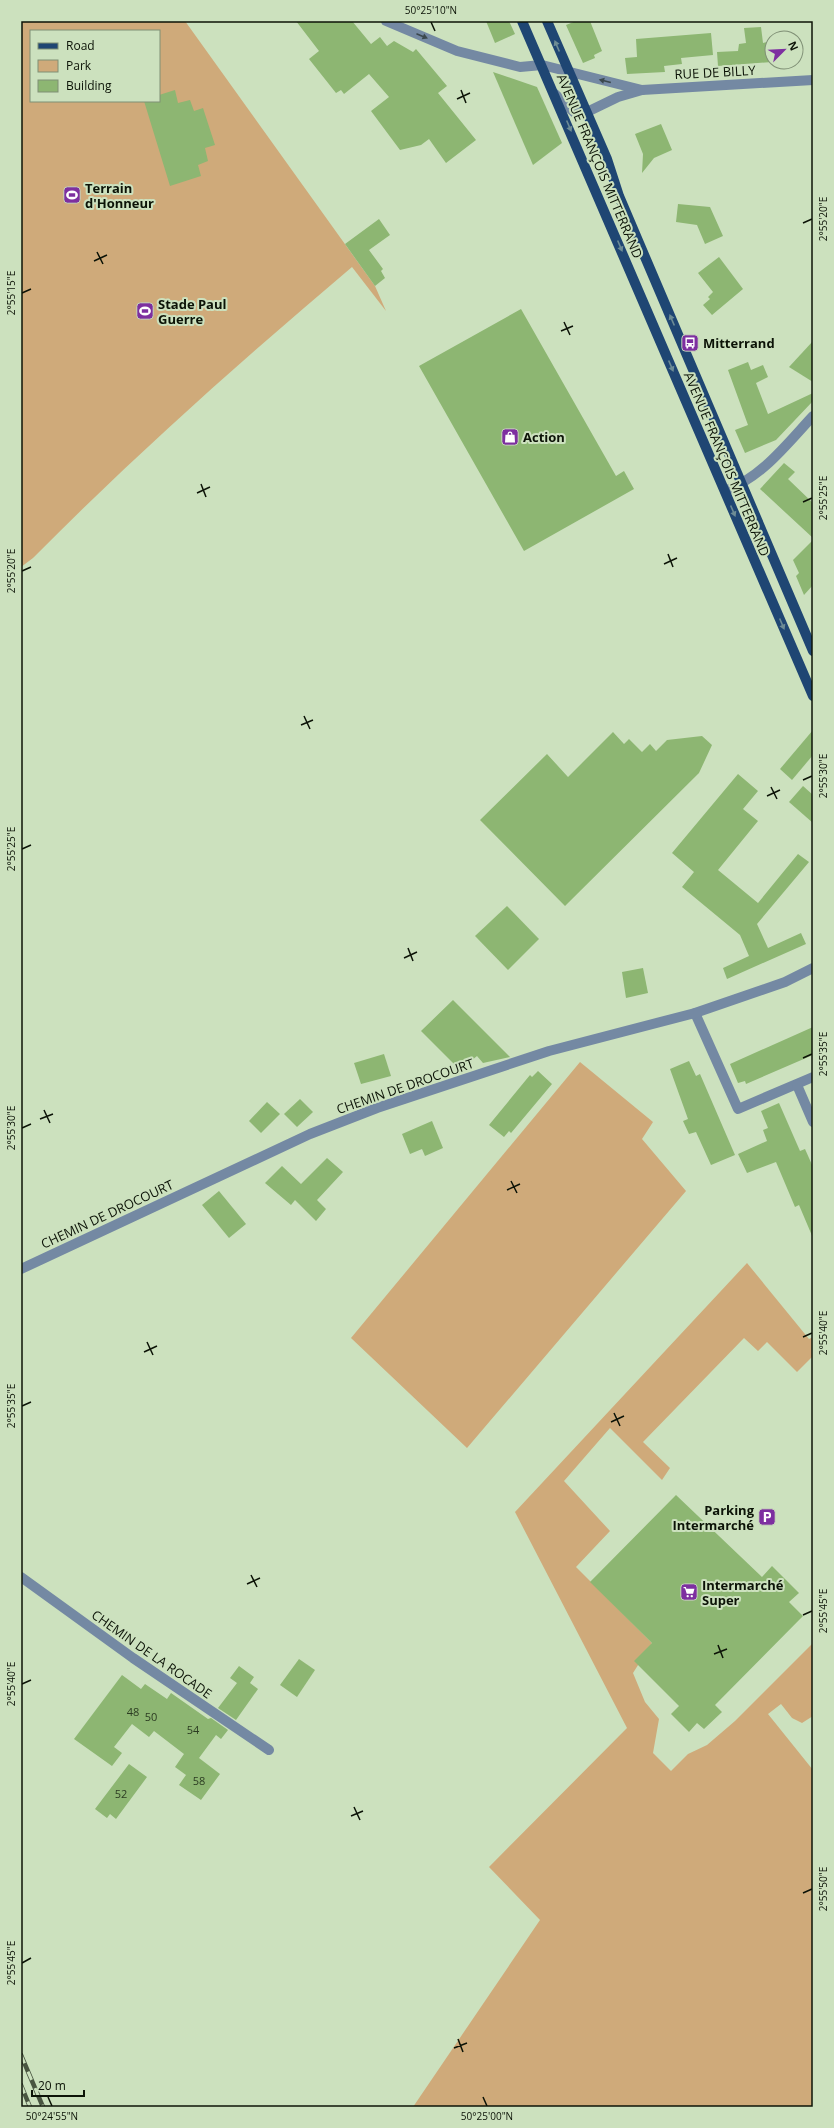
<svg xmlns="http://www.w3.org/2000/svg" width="834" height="2128" viewBox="0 0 834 2128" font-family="'Open Sans',sans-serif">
<rect width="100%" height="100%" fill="#cce1be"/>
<!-- green -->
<g fill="#cfaa7a" fill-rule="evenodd">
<path d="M21,21H185L375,286L386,311L352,267C242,360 134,456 33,558L21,567ZM31,31H159V101H31Z"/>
<polygon points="580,1062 653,1122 642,1139 686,1191 467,1448 351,1338"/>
<polygon points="747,1263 809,1339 813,1337 813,1356 797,1372 767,1342 758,1351 744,1338 643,1442 670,1468 662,1480 610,1428 564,1481 610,1531 576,1567 652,1643 633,1673 645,1702 659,1719 653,1753 671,1771 688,1754 707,1745 735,1721 813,1643 813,1716 802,1723 792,1718 781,1704 768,1714 813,1770 813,2107 413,2107 540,1920 489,1867 627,1728 515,1512"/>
</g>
<!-- building -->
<g fill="#8db672">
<polygon points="296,21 352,21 371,44 380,37 387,46 394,41 413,52 416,49 447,86 438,93 476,140 446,163 429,139 421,145 400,150 371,111 389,97 369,74 344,94 341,90 336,93 309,59 319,51"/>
<polygon points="486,21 509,21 515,34 495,43"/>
<polygon points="576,21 590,21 602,51 594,55 595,58 583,63 566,25"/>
<polygon points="761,27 763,43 771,41 772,62 718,66 717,52 738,51 739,44 746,43 744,28"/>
<polygon points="711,33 713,55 681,58 682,64 664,66 665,72 627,74 625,58 637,57 636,39"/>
<polygon points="493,72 537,87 562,143 533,165"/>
<polygon points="175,90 178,103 190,100 194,111 203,108 215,145 205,148 208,161 198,165 201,176 170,186 144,101 159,101 159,95"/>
<polygon points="661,124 672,150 654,158 642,173 643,154 635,134"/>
<polygon points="678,204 710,207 723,236 705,244 697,225 676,222"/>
<polygon points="379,219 390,235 369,250 383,269 381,271 385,278 375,286 345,244"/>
<polygon points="719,257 743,289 712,315 703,305 710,299 708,297 713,292 698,273"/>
<polygon points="521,309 616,476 624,471 634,489 524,551 419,366"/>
<polygon points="813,341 813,382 789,367"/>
<polygon points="748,362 751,370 763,365 768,377 756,383 768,414 813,393 813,401 776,440 745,453 735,430 748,425 728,370"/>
<polygon points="784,463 795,472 788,479 813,503 813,538 760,489"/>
<polygon points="813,540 813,585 804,595 796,576 799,573 793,560"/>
<polygon points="813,730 813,755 792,780 780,769"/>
<polygon points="613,732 624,744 629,739 642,752 650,744 656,751 667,740 702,736 712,745 699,773 565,906 480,820 547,754 568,777"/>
<polygon points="738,774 758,791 743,809 758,821 718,870 758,903 798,854 809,862 757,924 768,948 801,933 806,944 727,979 723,968 749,956 740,935 682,887 694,872 672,853"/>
<polygon points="803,786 813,795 813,823 789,802"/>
<polygon points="507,906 539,939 508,970 475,936"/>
<polygon points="643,968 648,993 626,998 622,972"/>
<polygon points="453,1000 510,1057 483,1063 477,1056 460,1070 421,1031"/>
<polygon points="813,1027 813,1055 746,1084 745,1081 738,1083 730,1064"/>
<polygon points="384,1054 391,1076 361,1084 354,1063"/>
<polygon points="689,1061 696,1076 700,1074 735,1155 711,1165 696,1132 689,1134 683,1121 688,1119 670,1069"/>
<polygon points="538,1071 552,1084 511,1133 509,1131 504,1137 489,1125 530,1075 532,1077"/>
<polygon points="300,1099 313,1112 297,1127 284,1114"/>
<polygon points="267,1102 280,1114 261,1133 249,1121"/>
<polygon points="779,1103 800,1151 805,1149 813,1167 813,1238 799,1205 795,1207 776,1162 747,1173 738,1154 767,1141 763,1130 768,1128 761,1111"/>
<polygon points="432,1121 443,1148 425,1156 422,1149 410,1154 402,1134"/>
<polygon points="327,1158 343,1172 317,1200 326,1209 316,1221 295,1200 291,1205 265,1183 282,1166 301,1184"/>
<polygon points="219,1191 246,1224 229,1238 202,1205"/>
<polygon points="676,1495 762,1577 772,1566 799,1593 789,1602 803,1616 715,1705 722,1712 704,1729 697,1723 689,1732 671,1714 679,1706 634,1661 652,1643 590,1582"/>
<polygon points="299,1659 315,1670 297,1697 280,1685"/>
<polygon points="239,1666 254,1677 250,1683 258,1689 236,1720 218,1708 237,1683 230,1678"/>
<polygon points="122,1675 141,1689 145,1684 167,1699 171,1693 208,1719 211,1718 228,1730 221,1739 216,1735 199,1758 220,1774 201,1800 179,1785 186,1775 175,1767 184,1754 154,1731 149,1737 132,1724 114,1747 122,1753 112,1766 74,1739"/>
<polygon points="129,1764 147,1777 116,1819 110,1814 107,1818 95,1809"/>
</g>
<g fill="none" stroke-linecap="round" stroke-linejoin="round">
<!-- minor -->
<g stroke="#7489a3" stroke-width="10">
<polyline points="386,21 457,51 520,67 542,65 642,90"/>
<polyline points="555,94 575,113 587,112 618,97 642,90 813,80"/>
<path d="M725,491C762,477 786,445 813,416"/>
<polyline points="695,1013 738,1109 813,1077"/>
<polyline points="797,1085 813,1122"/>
<polyline points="21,1269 310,1134 377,1108 549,1051 695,1013 785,982 813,968"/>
<polyline points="21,1577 133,1658 269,1750"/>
</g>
<!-- major -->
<g stroke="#1f4673" stroke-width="10">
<polyline points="522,21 813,696"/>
<polyline points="547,21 607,159 619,196 813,651"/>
</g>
<defs>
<g id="rail">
<polyline points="21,2055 43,2107"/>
<polyline points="21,2085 30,2107"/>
</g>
</defs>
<!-- rail casing -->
<use href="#rail" stroke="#495541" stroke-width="4.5"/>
<!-- rail -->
<use href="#rail" stroke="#cce1be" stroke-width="3" stroke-dasharray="9" stroke-linecap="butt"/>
</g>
<!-- one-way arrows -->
<defs><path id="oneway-solid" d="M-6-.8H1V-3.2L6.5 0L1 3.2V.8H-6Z"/></defs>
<g fill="#3b484d">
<use href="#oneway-solid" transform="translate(422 36) rotate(23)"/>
<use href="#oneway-solid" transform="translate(605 81) rotate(-166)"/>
</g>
<g fill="#6d8c95">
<use href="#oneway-solid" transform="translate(557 46) rotate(-113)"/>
<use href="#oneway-solid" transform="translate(569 126) rotate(67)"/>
<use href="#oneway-solid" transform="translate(620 246) rotate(67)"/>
<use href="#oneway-solid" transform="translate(672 320) rotate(-113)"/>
<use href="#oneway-solid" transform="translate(671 366) rotate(67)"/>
<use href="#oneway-solid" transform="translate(733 511) rotate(67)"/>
<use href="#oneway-solid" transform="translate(782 624) rotate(67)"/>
</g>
<!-- ticks -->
<path fill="none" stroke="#0c1307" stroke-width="1.5" d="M431,22L435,31M461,90L466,103M457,99L470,93M803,223L812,219M97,252L103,264M94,261L107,255M22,293L31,289M564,322L570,335M561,331L573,326M201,484L206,497M197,493L210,487M803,502L812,498M668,554L673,567M664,564L677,558M22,571L31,567M304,716L310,729M301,725L313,720M803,780L812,776M771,787L777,799M767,796L780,790M22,849L31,845M408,948L413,961M404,958L417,952M803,1058L812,1054M44,1110L50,1123M40,1119L53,1114M22,1128L31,1124M511,1181L517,1193M507,1190L520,1184M803,1337L812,1333M147,1342L153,1355M144,1352L157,1346M22,1406L31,1402M614,1413L620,1426M611,1422L624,1416M251,1575L257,1587M247,1584L260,1578M803,1615L812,1611M718,1645L723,1658M714,1654L727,1649M22,1684L31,1680M354,1807L360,1820M351,1816L363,1811M803,1893L812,1889M22,1963L31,1958M458,2039L463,2052M454,2048L467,2043M48,2097L52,2106M483,2097L487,2106"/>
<!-- icons -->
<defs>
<symbol id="stadium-square" viewBox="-11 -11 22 22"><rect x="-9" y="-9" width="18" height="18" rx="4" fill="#7d2fa0" stroke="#cce1be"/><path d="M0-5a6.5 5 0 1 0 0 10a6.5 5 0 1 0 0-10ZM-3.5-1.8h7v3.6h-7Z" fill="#fff"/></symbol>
<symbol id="bus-square" viewBox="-11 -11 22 22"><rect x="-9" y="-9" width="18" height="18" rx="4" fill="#7d2fa0" stroke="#cce1be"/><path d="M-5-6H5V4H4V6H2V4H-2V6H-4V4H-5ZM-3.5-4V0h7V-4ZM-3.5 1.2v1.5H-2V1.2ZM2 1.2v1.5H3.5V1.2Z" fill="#fff"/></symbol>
<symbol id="shop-square" viewBox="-11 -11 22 22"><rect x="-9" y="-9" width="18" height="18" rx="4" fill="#7d2fa0" stroke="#cce1be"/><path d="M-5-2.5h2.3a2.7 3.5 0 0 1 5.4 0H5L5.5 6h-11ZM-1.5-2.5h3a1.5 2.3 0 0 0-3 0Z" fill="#fff"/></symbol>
<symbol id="parking-square" viewBox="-11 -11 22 22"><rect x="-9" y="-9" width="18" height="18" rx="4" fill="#7d2fa0" stroke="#cce1be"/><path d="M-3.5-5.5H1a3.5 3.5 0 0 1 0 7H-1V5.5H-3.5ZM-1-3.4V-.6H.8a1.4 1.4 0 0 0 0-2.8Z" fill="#fff"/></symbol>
<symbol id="supermarket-square" viewBox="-11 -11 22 22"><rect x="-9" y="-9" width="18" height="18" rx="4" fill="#7d2fa0" stroke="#cce1be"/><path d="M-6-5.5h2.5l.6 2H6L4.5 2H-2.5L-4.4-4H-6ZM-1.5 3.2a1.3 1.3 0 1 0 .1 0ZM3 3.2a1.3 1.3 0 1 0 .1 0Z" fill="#fff"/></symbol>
</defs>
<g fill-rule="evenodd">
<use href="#stadium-square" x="62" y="185" width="20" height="20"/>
<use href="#stadium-square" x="135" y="301" width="20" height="20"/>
<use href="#bus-square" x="680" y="333" width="20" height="20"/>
<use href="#shop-square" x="500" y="427" width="20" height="20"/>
<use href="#parking-square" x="757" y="1507" width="20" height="20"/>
<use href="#supermarket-square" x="679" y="1582" width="20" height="20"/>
</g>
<g text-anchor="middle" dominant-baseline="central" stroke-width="4" stroke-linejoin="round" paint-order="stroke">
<!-- number labels -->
<g font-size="11" fill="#2c3c22">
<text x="133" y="1711">48</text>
<text x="151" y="1716">50</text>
<text x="193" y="1729">54</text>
<text x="199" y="1780">58</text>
<text x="121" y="1793">52</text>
</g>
<!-- street labels -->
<g font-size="13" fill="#0c1307" stroke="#cce1be">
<text transform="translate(715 72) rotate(-3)">RUE DE BILLY</text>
<text transform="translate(600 166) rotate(67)">AVENUE FRANÇOIS MITTERRAND</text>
<text transform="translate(727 464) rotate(67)">AVENUE FRANÇOIS MITTERRAND</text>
<text transform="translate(405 1086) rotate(-19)">CHEMIN DE DROCOURT</text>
<text transform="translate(107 1214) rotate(-25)">CHEMIN DE DROCOURT</text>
<text transform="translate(152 1654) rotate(35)">CHEMIN DE LA ROCADE</text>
</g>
<!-- poi labels -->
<g font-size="13" font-weight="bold" fill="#0c1307" stroke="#cce1be" text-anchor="start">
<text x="85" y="188">Terrain<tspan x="85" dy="15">d'Honneur</tspan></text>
<text x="158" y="304">Stade Paul<tspan x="158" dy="15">Guerre</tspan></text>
<text x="703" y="343">Mitterrand</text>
<text x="523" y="437">Action</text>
<text x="754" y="1510" text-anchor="end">Parking<tspan x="754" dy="15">Intermarché</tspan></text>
<text x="702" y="1585">Intermarché<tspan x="702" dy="15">Super</tspan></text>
</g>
</g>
<!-- border -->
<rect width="834" height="2128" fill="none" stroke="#cce1be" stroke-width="44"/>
<!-- legend -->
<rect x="30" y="30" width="130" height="72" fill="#cce1be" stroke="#7f8f75"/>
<rect x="38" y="43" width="20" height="6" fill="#1f4673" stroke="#7f8f75"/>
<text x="66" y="50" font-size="12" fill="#0c1307">Road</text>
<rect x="38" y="60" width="20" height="12" fill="#cfaa7a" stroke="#7f8f75"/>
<text x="66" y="70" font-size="12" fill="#0c1307">Park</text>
<rect x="38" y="80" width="20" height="12" fill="#8db672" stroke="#7f8f75"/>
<text x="66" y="90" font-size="12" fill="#0c1307">Building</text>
<!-- north arrow -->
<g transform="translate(784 50) rotate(66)"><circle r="19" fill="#cce1be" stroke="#7f8f75"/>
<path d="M0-3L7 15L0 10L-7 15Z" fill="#7d2fa0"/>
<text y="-6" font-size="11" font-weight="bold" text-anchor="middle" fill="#0c1307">N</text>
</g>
<!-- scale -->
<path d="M32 2090v6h52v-6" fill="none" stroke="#0c1307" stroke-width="2"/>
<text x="38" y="2090" font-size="12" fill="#0c1307" stroke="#cce1be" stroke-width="3" paint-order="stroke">20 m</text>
<rect x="22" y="22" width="790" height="2084" fill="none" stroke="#0c1307" stroke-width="1.5"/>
<g font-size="10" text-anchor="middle" fill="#0c1307">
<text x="431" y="14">50°25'10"N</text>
<text transform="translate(823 219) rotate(-90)" y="4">2°55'20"E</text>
<text transform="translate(11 293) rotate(-90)" y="4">2°55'15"E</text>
<text transform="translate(823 498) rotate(-90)" y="4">2°55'25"E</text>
<text transform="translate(11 571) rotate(-90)" y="4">2°55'20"E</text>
<text transform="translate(823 776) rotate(-90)" y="4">2°55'30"E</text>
<text transform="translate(11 849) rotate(-90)" y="4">2°55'25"E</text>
<text transform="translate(823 1054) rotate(-90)" y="4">2°55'35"E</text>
<text transform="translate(11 1128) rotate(-90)" y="4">2°55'30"E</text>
<text transform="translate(823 1333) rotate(-90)" y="4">2°55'40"E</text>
<text transform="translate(11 1406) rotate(-90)" y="4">2°55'35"E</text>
<text transform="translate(823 1611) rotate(-90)" y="4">2°55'45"E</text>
<text transform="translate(11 1684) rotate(-90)" y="4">2°55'40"E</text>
<text transform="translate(823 1889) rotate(-90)" y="4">2°55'50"E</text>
<text transform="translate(11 1963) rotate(-90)" y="4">2°55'45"E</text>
<text x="52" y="2120">50°24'55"N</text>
<text x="487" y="2120">50°25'00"N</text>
</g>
</svg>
